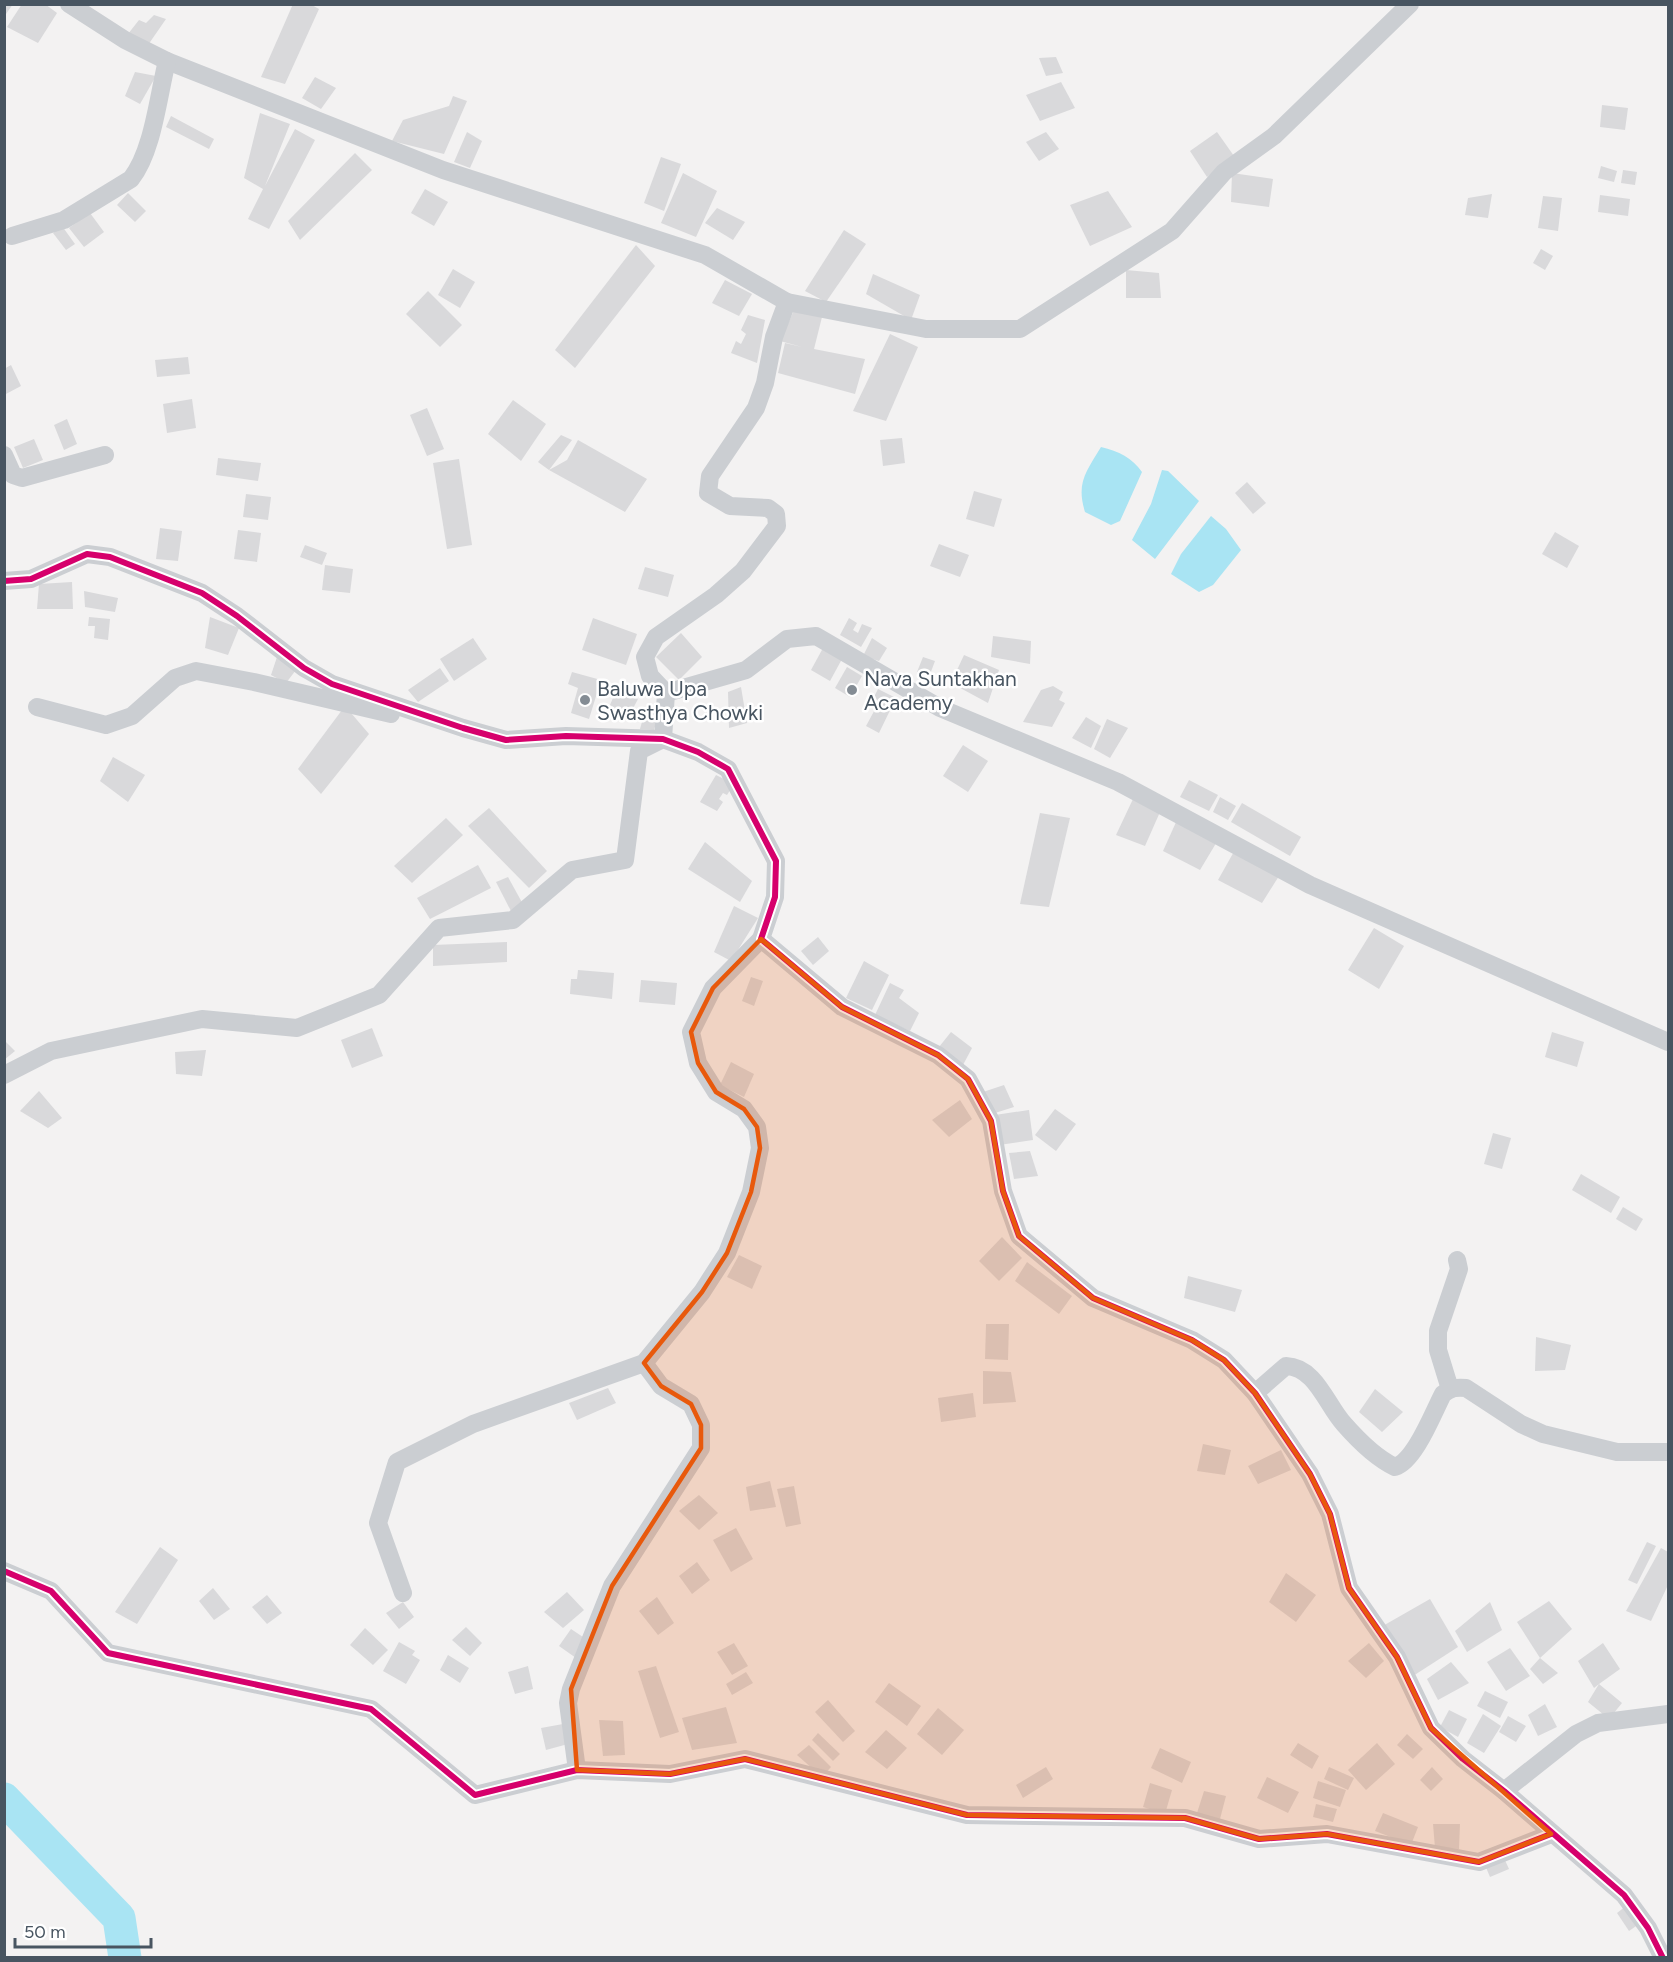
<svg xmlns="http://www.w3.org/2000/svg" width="1673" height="1962" viewBox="0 0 1673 1962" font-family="Figtree,sans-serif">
<rect width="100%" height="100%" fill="#f3f2f2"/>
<!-- water -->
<g fill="#a9e4f3">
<path d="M1101,447C1119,451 1132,458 1142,472L1120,521L1111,525L1085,512C1076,483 1086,472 1101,447Z"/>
<polygon points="1162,470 1168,471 1199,501 1155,559 1132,540 1151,504"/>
<polygon points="1211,516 1226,529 1241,550 1213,585 1199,592 1171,574 1181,554"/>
</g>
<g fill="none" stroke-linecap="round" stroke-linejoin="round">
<!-- river -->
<polyline stroke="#a9e4f3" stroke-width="33" points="4,1799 119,1918 125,1958"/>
</g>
<!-- building -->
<g fill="#d9d9db">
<polygon points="4,4 13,4 4,17"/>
<polygon points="22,4 45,4 57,13 38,43 7,27"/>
<polygon points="293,4 310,4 319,9 285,84 261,77"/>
<polygon points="154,15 166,19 148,45 128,34 139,20 146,23"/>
<polygon points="1056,57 1063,73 1046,76 1039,58"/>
<polygon points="135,72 156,76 140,104 125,96"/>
<polygon points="315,77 336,88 321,109 302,98"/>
<polygon points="1061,82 1075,108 1040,121 1026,95"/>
<polygon points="453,96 467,101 444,154 392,141 403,120 449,106"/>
<polygon points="1602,105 1628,108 1625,130 1600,127"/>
<polygon points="260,113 290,124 265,186 295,129 315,140 269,229 248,219 263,189 244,178"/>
<polygon points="171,116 214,139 209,149 166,127"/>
<polygon points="467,132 482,141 470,168 454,162"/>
<polygon points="1046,132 1059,149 1039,161 1026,142"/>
<polygon points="1217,132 1234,156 1207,177 1190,151"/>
<polygon points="355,153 372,170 300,240 288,221"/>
<polygon points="661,157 681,164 664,211 644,203"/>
<polygon points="1601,166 1617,171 1614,182 1598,178"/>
<polygon points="1623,170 1637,172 1635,185 1621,183"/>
<polygon points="683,173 717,191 696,237 661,223"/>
<polygon points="1232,173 1273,179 1269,207 1231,202"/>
<polygon points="425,189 448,202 434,226 411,213"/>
<polygon points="1108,191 1132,227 1090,246 1070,205"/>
<polygon points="128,193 146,211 135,222 117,205"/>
<polygon points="1492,194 1488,218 1465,215 1468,198"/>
<polygon points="1600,195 1630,199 1628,216 1598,212"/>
<polygon points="1543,196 1562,198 1558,231 1538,228"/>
<polygon points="717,208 745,222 733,240 705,223"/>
<polygon points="90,213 104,232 84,247 69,228"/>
<polygon points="62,226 75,244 66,250 53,233"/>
<polygon points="844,230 866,244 826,302 805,291"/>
<polygon points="636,245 655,266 575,368 555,350"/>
<polygon points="1541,249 1553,256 1545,270 1533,263"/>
<polygon points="453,269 475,282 460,308 438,295"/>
<polygon points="1126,270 1159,273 1161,298 1126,298"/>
<polygon points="873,274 920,295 911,320 866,294"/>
<polygon points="725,280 752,294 739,316 712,303"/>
<polygon points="428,291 462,325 440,347 406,314"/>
<polygon points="796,306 823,313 814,349 865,359 855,394 778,373 785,343 802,347 780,341"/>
<polygon points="748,315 765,320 757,363 731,353 736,341 741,344 746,334 741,330"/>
<polygon points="890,334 918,347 886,421 853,411"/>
<polygon points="188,357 190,374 157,377 155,360"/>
<polygon points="11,365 21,386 4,395 4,369"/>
<polygon points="192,399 196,428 167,433 163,404"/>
<polygon points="513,400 546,424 521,461 488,434"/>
<polygon points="427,408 444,449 427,456 410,415"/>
<polygon points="67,419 77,444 64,450 54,425"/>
<polygon points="561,435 572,440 549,470 567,460 578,440 647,479 625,512 549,470 538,462"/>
<polygon points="902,438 905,463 883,466 880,440"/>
<polygon points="34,439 43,460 23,468 14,447"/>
<polygon points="218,458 261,463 258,481 216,475"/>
<polygon points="459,459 472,545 447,549 433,463"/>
<polygon points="1247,482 1266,503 1253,514 1235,493"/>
<polygon points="974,491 1002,499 994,527 966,519"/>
<polygon points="246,494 271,497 268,520 243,517"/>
<polygon points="160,528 182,531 178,561 156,559"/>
<polygon points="238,530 261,533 257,562 234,559"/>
<polygon points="1555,532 1579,546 1567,568 1542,554"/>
<polygon points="939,544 969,555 960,577 930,566"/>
<polygon points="305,545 327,553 322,565 300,557"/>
<polygon points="325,565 353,569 350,593 322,590"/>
<polygon points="645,567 674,575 668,597 638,589"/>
<polygon points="72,582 73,609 37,609 39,584"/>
<polygon points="84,591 118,598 115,612 85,607"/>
<polygon points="89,617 110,619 108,640 94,638 95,626 88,626"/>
<polygon points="210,617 239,628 228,655 205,648"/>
<polygon points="593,618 637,634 626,665 582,650"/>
<polygon points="849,618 857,623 853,630 858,633 862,624 872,628 861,647 840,635"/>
<polygon points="681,633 702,657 679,680 656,657"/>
<polygon points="993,636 1031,641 1030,664 991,657"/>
<polygon points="473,638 487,659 454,681 440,659"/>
<polygon points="872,638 887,648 879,661 863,656"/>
<polygon points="823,648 842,659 830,681 811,670"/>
<polygon points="964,655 999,670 988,703 951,683"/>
<polygon points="277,657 296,670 286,683 271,675"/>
<polygon points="923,657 935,661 929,677 917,672"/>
<polygon points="847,667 862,676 850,697 835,688"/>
<polygon points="440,668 449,681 418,702 408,690"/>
<polygon points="572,672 601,680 589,719 571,713 578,688 568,684"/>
<polygon points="1053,686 1063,692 1059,700 1065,703 1052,727 1023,722 1041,690"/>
<polygon points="741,687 747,723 729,728 728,692"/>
<polygon points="878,689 896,698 879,733 866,726 879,702 873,699"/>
<polygon points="615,693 638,699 629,716 610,705"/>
<polygon points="647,704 660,709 654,730 640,729"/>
<polygon points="345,706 369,734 321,794 298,769"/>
<polygon points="1086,717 1101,726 1091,748 1072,738"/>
<polygon points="1107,719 1128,728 1110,758 1094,749"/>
<polygon points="963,745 988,761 968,792 943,776"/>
<polygon points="113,757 145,775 128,802 100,781"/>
<polygon points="716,775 734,784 727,795 723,793 719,799 723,802 717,811 700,802"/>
<polygon points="1189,780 1218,795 1209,811 1180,797"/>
<polygon points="1220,797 1236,806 1228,820 1213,812"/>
<polygon points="1133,799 1160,812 1145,846 1116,835"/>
<polygon points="1242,803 1301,837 1290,856 1231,822"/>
<polygon points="489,808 547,871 529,888 468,826"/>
<polygon points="1040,813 1070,818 1049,907 1020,904"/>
<polygon points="446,818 463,835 412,883 394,866"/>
<polygon points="1177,820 1218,840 1200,870 1163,851"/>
<polygon points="705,842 752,881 740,902 688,869"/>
<polygon points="1236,848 1279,876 1262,903 1218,880"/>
<polygon points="478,865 491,888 430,919 417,898"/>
<polygon points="508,877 524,906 512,913 496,882"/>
<polygon points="734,906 758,918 731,961 714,952"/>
<polygon points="1374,928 1404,946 1379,989 1348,970"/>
<polygon points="818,937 829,951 813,965 801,951"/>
<polygon points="507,942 507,962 433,966 433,945"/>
<polygon points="864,961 889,975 872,1010 846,998"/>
<polygon points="578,970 614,973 612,999 570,994 571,979 577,979"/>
<polygon points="751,977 763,981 754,1006 742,1001"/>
<polygon points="641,980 677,983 675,1005 639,1002"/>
<polygon points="890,983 904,990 899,998 919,1013 910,1031 875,1015"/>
<polygon points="372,1028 383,1056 352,1068 341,1040"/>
<polygon points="951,1032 972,1048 963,1065 939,1047"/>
<polygon points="1552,1032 1584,1042 1577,1067 1545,1057"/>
<polygon points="4,1040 15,1051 4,1060"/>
<polygon points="206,1050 202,1076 176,1074 175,1052"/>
<polygon points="731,1062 754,1074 744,1097 720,1085"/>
<polygon points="1004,1085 1014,1107 995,1113 983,1092"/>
<polygon points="39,1091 62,1118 48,1128 20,1111"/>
<polygon points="960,1100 972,1119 949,1137 932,1120"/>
<polygon points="1055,1109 1076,1124 1056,1151 1035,1135"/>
<polygon points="1029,1110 1033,1140 999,1145 995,1115"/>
<polygon points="1493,1133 1511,1138 1502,1169 1484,1164"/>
<polygon points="1030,1151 1038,1176 1014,1179 1009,1153"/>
<polygon points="1581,1174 1620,1197 1611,1213 1572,1190"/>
<polygon points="1623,1207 1643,1219 1636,1231 1616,1219"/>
<polygon points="1002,1237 1022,1258 999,1281 979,1261"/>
<polygon points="739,1255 762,1266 752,1289 727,1277"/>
<polygon points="1027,1262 1072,1296 1059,1314 1015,1281"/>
<polygon points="1188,1276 1242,1290 1235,1312 1184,1298"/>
<polygon points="986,1324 1009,1324 1008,1360 985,1359"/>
<polygon points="1536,1337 1571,1345 1565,1370 1535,1371"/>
<polygon points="983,1371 1011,1372 1016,1402 983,1404"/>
<polygon points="608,1388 616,1403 577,1420 569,1403"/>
<polygon points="1375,1389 1403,1412 1382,1432 1359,1412"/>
<polygon points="973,1393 976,1417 941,1422 938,1398"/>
<polygon points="1203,1444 1231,1450 1225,1475 1197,1471"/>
<polygon points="1281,1450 1291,1470 1258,1484 1248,1466"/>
<polygon points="770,1481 776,1507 750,1511 746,1487"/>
<polygon points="794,1486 801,1524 786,1527 777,1489"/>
<polygon points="699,1495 718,1513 699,1530 679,1511"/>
<polygon points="736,1528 753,1559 731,1572 713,1540"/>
<polygon points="1647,1542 1656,1546 1637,1584 1628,1580"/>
<polygon points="160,1547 178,1560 137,1624 115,1612"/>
<polygon points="1661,1548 1668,1552 1668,1585 1651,1621 1626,1611"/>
<polygon points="697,1562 710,1580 692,1594 679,1576"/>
<polygon points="1286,1573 1316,1595 1296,1622 1269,1602"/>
<polygon points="213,1588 230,1609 214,1620 199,1601"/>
<polygon points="567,1592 584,1610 563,1628 544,1612"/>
<polygon points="267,1595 282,1613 267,1624 252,1607"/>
<polygon points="657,1597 674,1623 658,1635 639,1611"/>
<polygon points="1430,1599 1458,1647 1413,1676 1381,1627"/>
<polygon points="1549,1601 1572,1629 1540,1658 1517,1622"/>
<polygon points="403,1602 414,1617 399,1629 386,1613"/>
<polygon points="1490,1602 1502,1630 1467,1652 1455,1631"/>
<polygon points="466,1627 482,1643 470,1656 452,1640"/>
<polygon points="365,1628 388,1650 373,1665 350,1645"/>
<polygon points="571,1629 589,1641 576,1658 559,1646"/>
<polygon points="399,1642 415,1651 412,1655 420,1660 406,1684 383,1671"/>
<polygon points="734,1643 748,1666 732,1675 717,1652"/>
<polygon points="1369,1643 1384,1661 1366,1678 1348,1661"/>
<polygon points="1603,1643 1620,1669 1599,1684 1622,1703 1609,1719 1588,1702 1599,1684 1594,1688 1578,1661"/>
<polygon points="1510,1648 1530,1676 1506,1691 1487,1662"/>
<polygon points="448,1655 469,1668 460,1683 440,1670"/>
<polygon points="1540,1658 1558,1673 1543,1684 1530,1669"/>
<polygon points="1451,1662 1469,1683 1438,1700 1427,1679"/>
<polygon points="528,1666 533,1689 515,1694 508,1672"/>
<polygon points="656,1666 679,1732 660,1738 638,1671"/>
<polygon points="746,1672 753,1683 732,1695 726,1684"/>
<polygon points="889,1683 921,1706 907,1726 875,1702"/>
<polygon points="1485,1691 1508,1702 1500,1718 1477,1706"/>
<polygon points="828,1700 855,1731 843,1742 815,1712"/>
<polygon points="1545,1704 1557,1727 1538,1736 1528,1715"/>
<polygon points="726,1707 737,1743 692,1750 682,1718"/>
<polygon points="938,1708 964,1730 942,1755 917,1734"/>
<polygon points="1449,1710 1467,1719 1458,1737 1440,1727"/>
<polygon points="1483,1714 1501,1726 1484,1753 1467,1743"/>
<polygon points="1508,1716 1526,1726 1516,1742 1499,1732"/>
<polygon points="599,1720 623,1721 625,1755 603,1756"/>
<polygon points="563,1724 568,1744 546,1750 541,1728"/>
<polygon points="886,1730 907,1748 887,1769 865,1752"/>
<polygon points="818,1733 840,1754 833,1761 812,1740"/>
<polygon points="1407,1734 1423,1749 1413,1759 1397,1745"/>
<polygon points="1298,1743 1319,1756 1312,1769 1290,1755"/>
<polygon points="1377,1743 1395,1764 1366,1790 1348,1770"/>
<polygon points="809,1745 831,1767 822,1777 797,1755"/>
<polygon points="1160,1748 1191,1762 1182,1783 1151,1768"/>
<polygon points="1046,1767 1053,1779 1023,1798 1016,1785"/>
<polygon points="1329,1767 1354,1778 1348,1790 1324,1779"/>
<polygon points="1432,1767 1443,1779 1431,1791 1420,1780"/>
<polygon points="1267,1777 1299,1792 1288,1813 1257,1798"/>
<polygon points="1318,1781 1346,1790 1340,1807 1313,1798"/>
<polygon points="1150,1783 1172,1790 1165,1814 1143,1807"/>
<polygon points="1204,1791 1226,1796 1220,1819 1197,1813"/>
<polygon points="1316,1804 1337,1809 1333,1822 1313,1817"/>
<polygon points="1383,1813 1418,1827 1411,1845 1375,1831"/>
<polygon points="1433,1824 1460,1824 1459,1849 1435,1848"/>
<polygon points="1504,1858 1509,1869 1490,1877 1485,1865"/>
<polygon points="1626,1906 1639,1924 1629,1931 1617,1913"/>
</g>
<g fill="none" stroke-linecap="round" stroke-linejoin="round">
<!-- minor -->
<g stroke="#cbced2" stroke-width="18">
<polyline points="69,4 125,40 167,61 443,170 705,255 787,302 774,337 765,383 756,408 710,476 708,493 730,506 768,508 776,514 777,526 743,571 716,595 656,637 645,657 650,676 666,693 663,739"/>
<path d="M12,236L64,220L131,179C153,151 158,97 167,61"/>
<polyline points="787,302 926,329 1020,329 1172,231 1224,172 1274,136 1410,4"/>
<polyline points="4,455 13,475 22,478 105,455"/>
<polyline points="4,581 31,579 87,554 110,557 202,593 237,616 304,668 332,684 463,728 506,740 566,736 663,739 698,752 728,769 776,861 775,897 761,939 842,1007 938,1055 968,1079 991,1121 1003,1191 1019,1236 1093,1298 1192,1340 1224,1360 1255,1393 1310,1474 1330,1514 1349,1588 1397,1657 1431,1728 1463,1759 1504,1791 1624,1895 1648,1928 1663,1958"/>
<polyline points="666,693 746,670 787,639 816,636 940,708 1118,782 1310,885 1668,1042"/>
<polyline points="37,707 106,725 132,716 175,678 196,671 254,682 391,714"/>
<polyline points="4,1075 51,1051 202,1019 297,1028 379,995 439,928 513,920 572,870 625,860 639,751 659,741"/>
<polyline points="1450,1389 1438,1350 1438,1331 1459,1269 1457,1260"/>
<path d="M1255,1393L1286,1366C1316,1367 1327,1406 1344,1424C1358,1440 1376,1458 1395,1467C1415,1461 1433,1413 1443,1394C1451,1388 1456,1387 1466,1388L1521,1424L1543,1434L1617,1452H1668"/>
<polyline points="4,1571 51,1591 108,1653 371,1709 475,1795 577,1770 670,1774 745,1759 967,1815 1185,1818 1259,1839 1327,1834 1479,1862 1551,1834"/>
<polyline points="403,1593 378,1523 397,1462 473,1424 644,1363 702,1292 727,1253 751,1192 760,1148 757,1127 744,1109 716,1092 698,1063 691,1032 713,988 761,939"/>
<polyline points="577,1770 568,1703 571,1689 612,1586 701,1448 701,1425 691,1404 661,1386 644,1363"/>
<polyline points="1504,1791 1576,1734 1598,1723 1668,1714"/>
</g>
<defs>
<g id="cycleway">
<polyline points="4,581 31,579 87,554 110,557 202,593 237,616 304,668 332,684 463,728 506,740 566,736 663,739 698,752 728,769 776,861 775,897 761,939 842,1007 938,1055 968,1079 991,1121 1003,1191 1019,1236 1093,1298 1192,1340 1224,1360 1255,1393 1310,1474 1330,1514 1349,1588 1397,1657 1431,1728 1463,1759 1504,1791 1624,1895 1648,1928 1663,1958"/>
<polyline points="4,1571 51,1591 108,1653 371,1709 475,1795 577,1770 670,1774 745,1759 967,1815 1185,1818 1259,1839 1327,1834 1479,1862 1551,1834"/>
</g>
</defs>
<!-- cycleway casing -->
<use href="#cycleway" stroke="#fff" stroke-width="10"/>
<!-- cycleway -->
<use href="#cycleway" stroke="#d6006c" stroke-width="6"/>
</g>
<!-- marked area -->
<path fill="#e8590c" fill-opacity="0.2" stroke="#e8590c" stroke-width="4.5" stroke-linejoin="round" d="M761,939L842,1007L938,1055L968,1079L991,1121L1003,1191L1019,1236L1093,1298L1192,1340L1224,1360L1255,1393L1310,1474L1330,1514L1349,1588L1397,1657L1431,1728L1551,1834L1479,1862L1327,1834L1259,1839L1185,1818L967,1815L745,1759L670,1774L577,1770L571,1689L612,1586L701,1448V1425L691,1404L661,1386L644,1363L702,1292L727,1253L751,1192L760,1148L757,1127L744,1109L716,1092L698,1063L691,1032L713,988Z"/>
<!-- markers -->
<g fill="#848c94" stroke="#fff" stroke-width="2">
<circle cx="852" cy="690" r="6"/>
<circle cx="585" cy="700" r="6"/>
</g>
<g text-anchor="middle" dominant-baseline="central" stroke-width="5" stroke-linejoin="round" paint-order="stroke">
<!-- poi labels -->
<g font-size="21" fill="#485561" stroke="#fff" text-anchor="start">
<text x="864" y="678">Nava Suntakhan<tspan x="864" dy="24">Academy</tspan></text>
<text x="597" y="688">Baluwa Upa<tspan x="597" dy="24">Swasthya Chowki</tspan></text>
</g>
</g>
<!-- border -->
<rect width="1673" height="1962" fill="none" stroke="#485561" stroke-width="12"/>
<!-- scale -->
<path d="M15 1938v9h136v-9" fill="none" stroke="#485561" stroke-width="3"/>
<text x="24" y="1938" font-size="18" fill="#485561" stroke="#ffffff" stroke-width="4.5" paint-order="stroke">50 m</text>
</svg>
